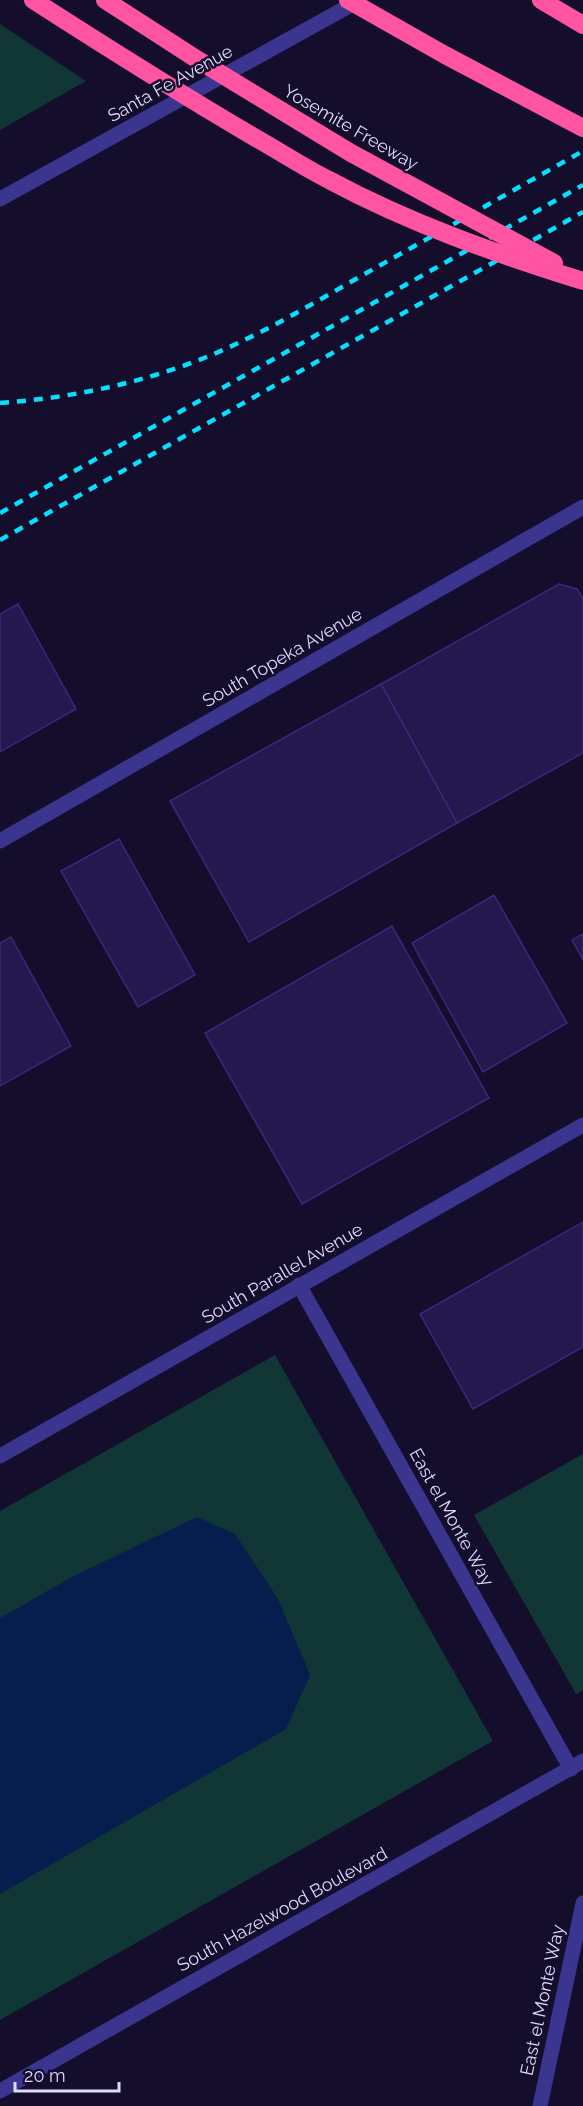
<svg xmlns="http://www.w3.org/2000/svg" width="583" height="2106" viewBox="0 0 583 2106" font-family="Raleway,sans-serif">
<rect width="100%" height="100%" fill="#140e2c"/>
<!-- green -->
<g fill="#103636">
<polygon points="0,24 86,81 0,130"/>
<polygon points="275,1355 493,1741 0,2020 0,1511"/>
<polygon points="583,1454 583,1690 576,1694 474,1515"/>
</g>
<!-- water -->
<polygon fill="#051e4d" points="197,1517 235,1534 278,1599 310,1675 286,1729 0,1894 0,1618 74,1576"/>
<!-- building -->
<g fill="#25184e" stroke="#3b287d" stroke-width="1.5">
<polygon points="559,584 577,589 583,599 583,753 457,823 381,684"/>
<polygon points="18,604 76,709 0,752 0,614"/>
<polygon points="381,684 457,823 249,942 170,801"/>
<polygon points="119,839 195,975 138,1007 61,871"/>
<polygon points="494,895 567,1023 483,1072 412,943"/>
<polygon points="392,926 489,1098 302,1204 205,1033"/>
<polygon points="583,934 583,960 572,940"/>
<polygon points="11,937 71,1046 0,1086 0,943"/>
<polygon points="583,1222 583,1347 473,1409 420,1314"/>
</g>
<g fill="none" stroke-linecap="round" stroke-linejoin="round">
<!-- minor -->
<g stroke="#3a358f" stroke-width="15">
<polyline points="0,199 360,0"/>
<polyline points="0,841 583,507"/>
<polyline points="299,1285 571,1769"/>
<polyline points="0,1456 583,1125"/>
<polyline points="0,2091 583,1761"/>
<polyline points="540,2106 583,1903"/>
</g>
<!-- highway -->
<polyline stroke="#ff54a2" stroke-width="18" points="541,0 583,25"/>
<!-- rail -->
<g stroke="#05e0ff" stroke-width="4.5" stroke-dasharray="9 8" stroke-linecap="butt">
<path d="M0,403C69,398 139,384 204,358C264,334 320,299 377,267C445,229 514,190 583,151"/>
<polyline points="0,513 583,185"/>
<polyline points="0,540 583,212"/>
</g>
<!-- highway-bridge -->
<g stroke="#ff54a2" stroke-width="18">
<path d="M33,0C106,47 179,93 254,137C279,151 303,167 329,180C409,223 496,254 583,281"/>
<polyline points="105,0 198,60 351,153 554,263"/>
<polyline points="348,0 445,55 583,128"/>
</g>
</g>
<g text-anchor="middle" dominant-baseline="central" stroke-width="5" stroke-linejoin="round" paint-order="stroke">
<!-- street labels -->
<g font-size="18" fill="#ded9ff" stroke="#140e2c">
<text transform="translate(170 83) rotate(-29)">Santa Fe Avenue</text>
<text transform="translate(351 127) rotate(30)">Yosemite Freeway</text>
<text transform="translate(282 657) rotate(-30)">South Topeka Avenue</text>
<text transform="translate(282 1273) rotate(-30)">South Parallel Avenue</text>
<text transform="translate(452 1517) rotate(61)">East el Monte Way</text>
<text transform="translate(282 1909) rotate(-29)">South Hazelwood Boulevard</text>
<text transform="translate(542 2000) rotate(-78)">East el Monte Way</text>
</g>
</g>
<!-- scale -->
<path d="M15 2082v9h104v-9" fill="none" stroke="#ded9ff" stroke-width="3"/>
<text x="24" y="2082" font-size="18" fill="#ded9ff" stroke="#140e2c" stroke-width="4.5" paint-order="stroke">20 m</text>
</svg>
